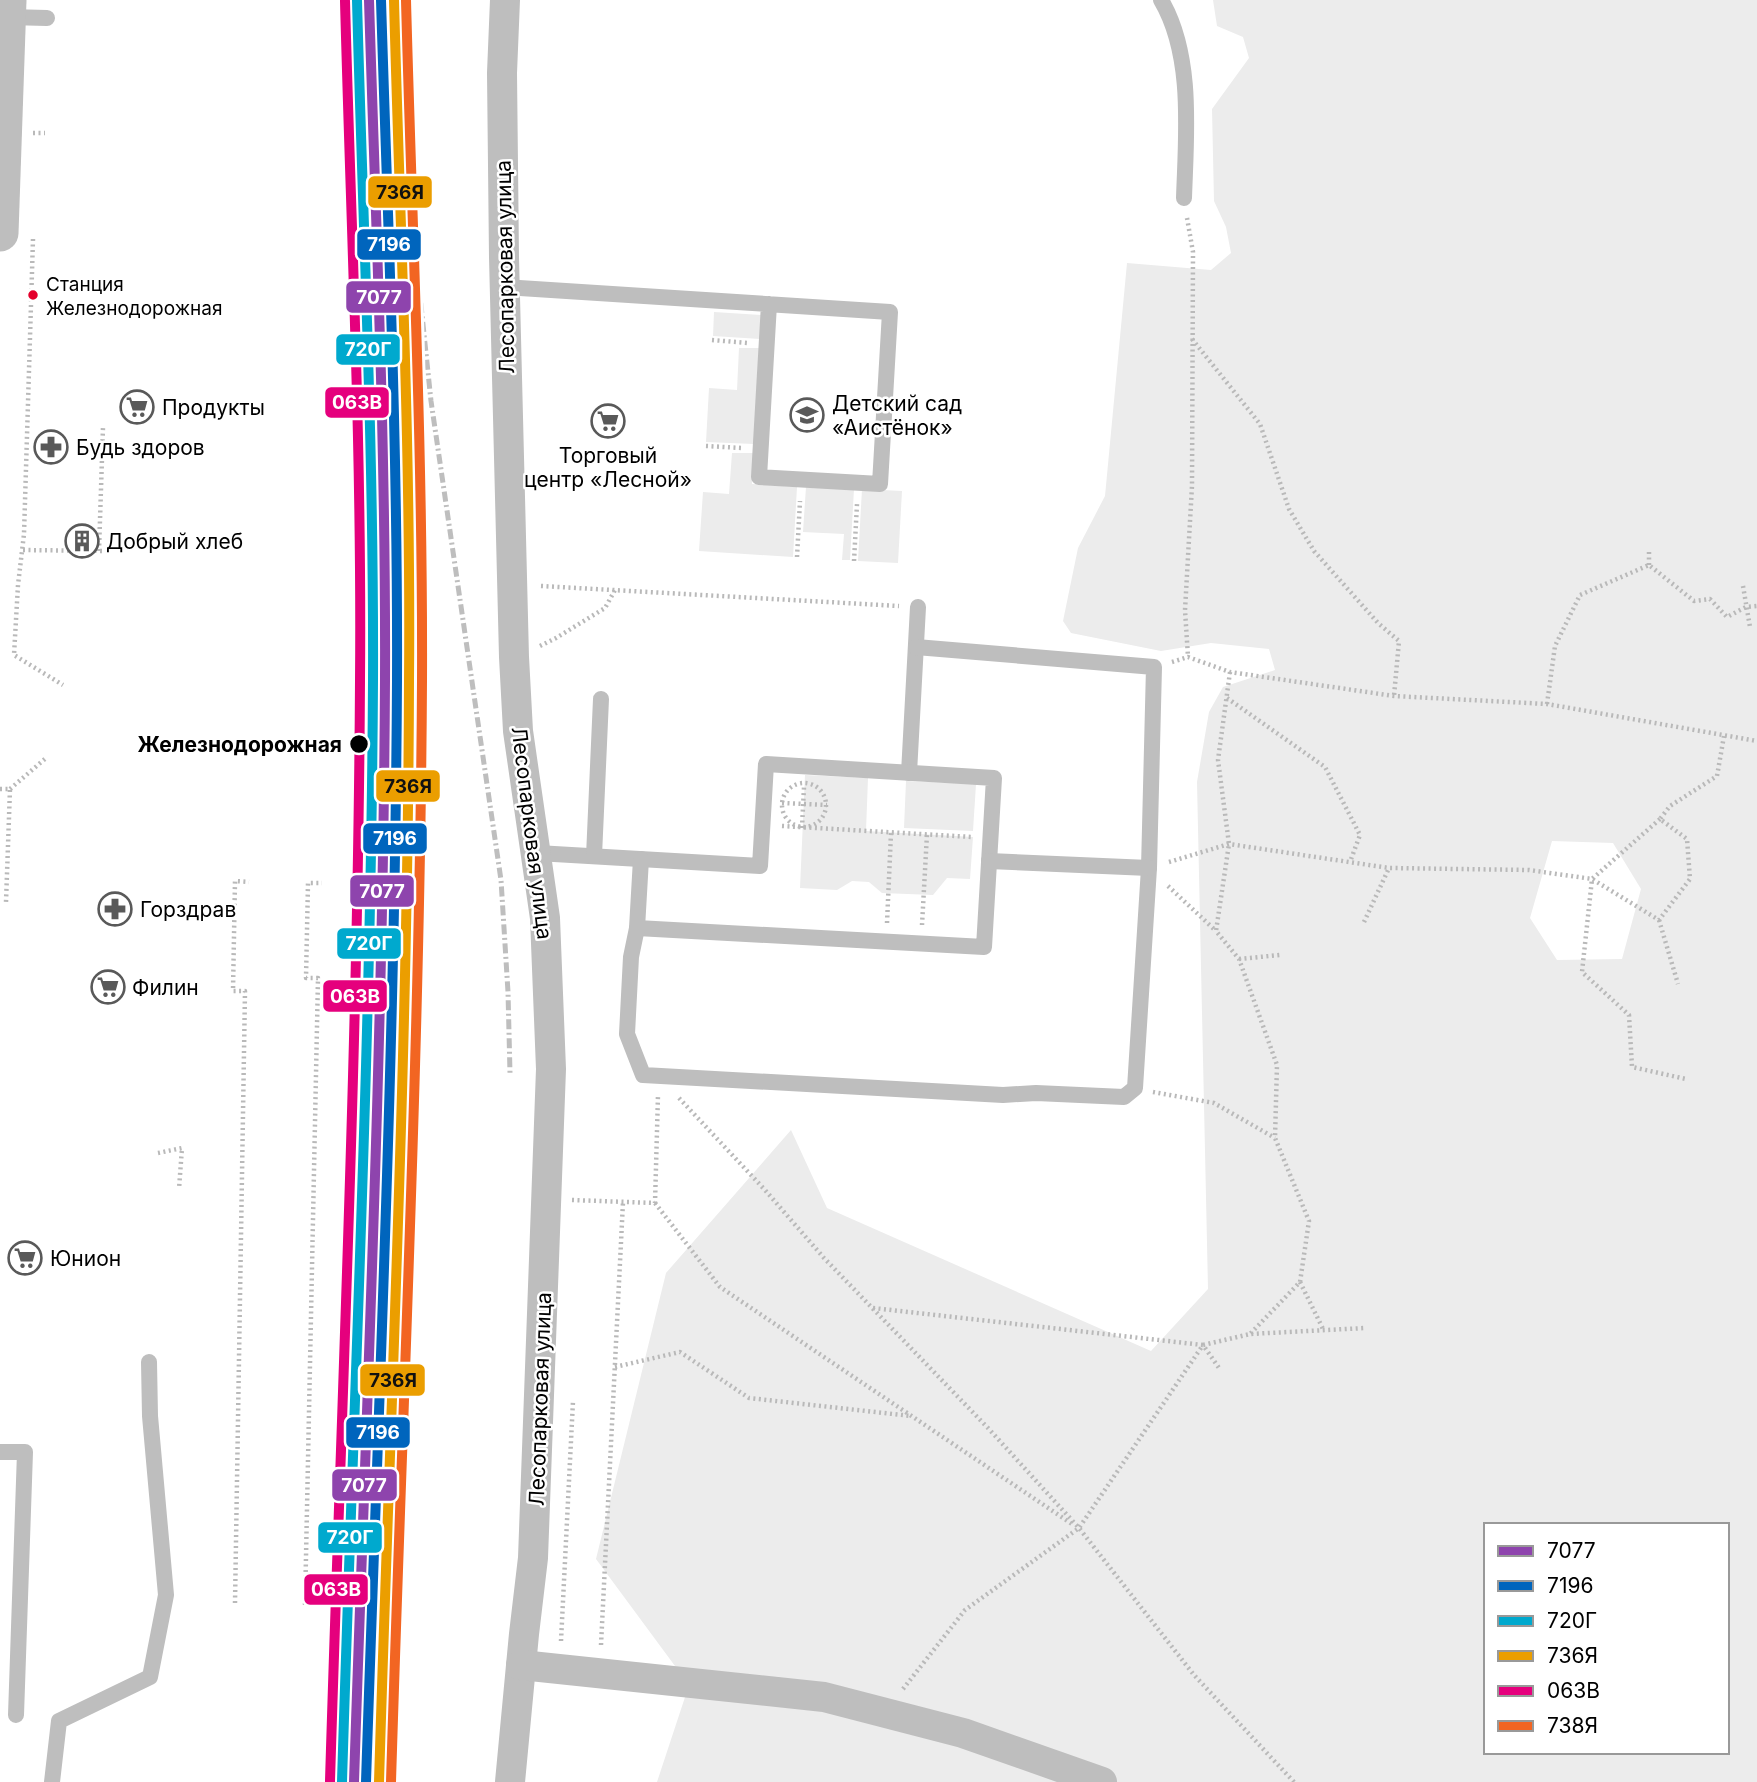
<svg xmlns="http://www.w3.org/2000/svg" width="1757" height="1782" viewBox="0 0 1757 1782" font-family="Inter,sans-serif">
<rect width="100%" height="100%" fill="#fff"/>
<!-- green -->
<g fill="#ececec" fill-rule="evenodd">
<path d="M1213,0H1757V1782H657L689,1685L596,1559L666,1273L791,1130L827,1208L1151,1351L1208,1289L1197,782L1209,712L1223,687L1275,670L1269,649L1211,643L1161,651L1071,633L1063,621L1078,548L1105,496L1127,263L1211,270L1231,253L1226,227L1214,201L1212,109L1249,58L1243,37L1217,26ZM1552,841L1613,843L1641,889L1622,959L1557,960L1530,918ZM1486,1525H1727V1752H1486Z"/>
<polygon points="714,312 761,315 760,339 713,336"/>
<polygon points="739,348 759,348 754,444 706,442 709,388 737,390"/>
<polygon points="732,453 754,453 752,484 797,487 793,557 699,551 703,492 729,494"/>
<polygon points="806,487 854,489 850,560 842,560 844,534 803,532"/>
<polygon points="862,489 902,491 898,563 858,561"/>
<polygon points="805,775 868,778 866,831 973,837 970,879 947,878 933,895 882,893 869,882 852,881 837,890 800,888"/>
<polygon points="906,781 976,784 973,831 904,828"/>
</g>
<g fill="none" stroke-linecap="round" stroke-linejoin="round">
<!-- path -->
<g stroke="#b9b9b9" stroke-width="4.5" stroke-dasharray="2 3.5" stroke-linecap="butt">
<polyline points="33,133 45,133"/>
<polyline points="1187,218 1193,252 1192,486 1185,610 1188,657"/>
<polyline points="33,239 24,534 18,585 14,655 63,685"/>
<polyline points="1192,339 1260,424 1289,509 1314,551 1378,623 1399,641 1394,696"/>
<polyline points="712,340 748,343"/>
<polyline points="706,446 742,448"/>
<polyline points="23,550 109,551"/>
<polyline points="99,551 103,427"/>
<polyline points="797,557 800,501"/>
<polyline points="854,561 857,504"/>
<polyline points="1649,565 1649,549"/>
<polyline points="541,586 899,606"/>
<polyline points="1743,586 1750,627"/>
<polyline points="540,646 556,638 605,608 615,590"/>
<polyline points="1172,662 1188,657 1230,672 1394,696 1547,704 1757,741"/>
<polyline points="1230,672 1218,760 1229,844 1216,931 1239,959 1277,1065 1275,1138 1309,1221 1300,1282 1250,1334"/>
<polyline points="1227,698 1325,767 1360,835 1350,862"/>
<polyline points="1547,704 1555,646 1580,595 1649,565 1694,601 1710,599 1727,617 1746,607 1757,606"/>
<circle cx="804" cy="805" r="22"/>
<polyline points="0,789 10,789 6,902"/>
<polyline points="10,789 46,758"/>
<polyline points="782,803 827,805"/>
<polyline points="1660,819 1592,879 1582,972 1629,1015 1632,1067 1686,1079"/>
<polyline points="782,826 972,837"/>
<polyline points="802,828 804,787"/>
<polyline points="1169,862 1229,844 1389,868 1529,870 1592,879 1659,920 1690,879 1687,839 1660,819 1670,806 1717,776 1724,736"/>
<polyline points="1168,886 1216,931"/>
<polyline points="1659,920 1678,984"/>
<polyline points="1364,922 1389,868"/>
<polyline points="887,923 891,833"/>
<polyline points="922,925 927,834"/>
<polyline points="1239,959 1280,955"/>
<polyline points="1153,1092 1214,1103 1275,1138"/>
<polyline points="679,1098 765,1190 824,1258 988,1428 1079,1528 1194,1675 1294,1782"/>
<polyline points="158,1153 182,1148 179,1189"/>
<polyline points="572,1200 655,1203 658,1095"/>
<polyline points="655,1203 720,1287 1072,1524"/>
<polyline points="1300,1282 1324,1331"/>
<polyline points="873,1308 1203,1345 1219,1368"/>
<polyline points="615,1367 680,1352 749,1398 911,1416"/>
<polyline points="235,1603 245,991 233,991 235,881 249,882"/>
<polyline points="305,1605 318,978 306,978 308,883 322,883"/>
<polyline points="561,1641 573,1401"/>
<polyline points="601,1645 623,1202"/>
<polyline points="903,1689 965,1610 1079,1528 1203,1345 1250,1334 1365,1328"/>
</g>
<!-- service -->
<g stroke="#bebebe" stroke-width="16">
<path d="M1161,0C1194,56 1186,135 1184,198"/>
<polyline points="8,17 47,18"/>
<polyline points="504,287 890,312 880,484 759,477 769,304"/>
<polyline points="909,773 918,607"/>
<polyline points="537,853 760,866 766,764 994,778 984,947 637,928"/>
<polyline points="594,856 601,699"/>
<polyline points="641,859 637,928 631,957 627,1034 643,1075 1003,1095 1036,1093 1124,1097 1135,1088 1149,868 1154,667 916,647"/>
<polyline points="989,861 1149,868"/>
<polyline points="0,1452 25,1452 16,1715"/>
<polyline points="52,1782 59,1721 150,1677 166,1595 150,1416 149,1362"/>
</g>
<!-- minor -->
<g stroke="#bebebe" stroke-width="30">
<polyline points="505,0 502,73 504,257 514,657 518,731 545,918 551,1069 533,1558 524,1634 510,1782"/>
<polyline points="521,1665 824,1697 963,1733 1102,1782"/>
</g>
<!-- tertiary -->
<polyline stroke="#bebebe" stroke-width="37" points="0,233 8,0"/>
<!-- rail -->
<polyline stroke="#bebebe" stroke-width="5" stroke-dasharray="10 3.5 2 3.5" stroke-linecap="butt" points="398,0 417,267 431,401 501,880 508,992 510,1073"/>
<defs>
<path id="rail-1" d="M354,1782C366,1415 383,1048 385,681C386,454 376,227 369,0"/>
<path id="rail-2" d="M366,1782C378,1415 395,1048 397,681C398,454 388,227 381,0"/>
<path id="rail-3" d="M342,1782C353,1415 371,1048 373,681C374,454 363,227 357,0"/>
<path id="rail-4" d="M379,1782C390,1415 408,1048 409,681C411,454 400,227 394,0"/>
<path id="rail-5" d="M330,1781C341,1415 358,1048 360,681C362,454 351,227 345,1"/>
<path id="rail-6" d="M391,1782C402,1415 420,1048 422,681C423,454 412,227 406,0"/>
</defs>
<!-- rail-1 casing -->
<use href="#rail-1" stroke="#fff" stroke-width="16"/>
<!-- rail-2 casing -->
<use href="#rail-2" stroke="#fff" stroke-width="16"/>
<!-- rail-3 casing -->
<use href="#rail-3" stroke="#fff" stroke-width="16"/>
<!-- rail-4 casing -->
<use href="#rail-4" stroke="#fff" stroke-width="16"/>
<!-- rail-5 casing -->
<use href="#rail-5" stroke="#fff" stroke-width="16"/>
<!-- rail-6 casing -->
<use href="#rail-6" stroke="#fff" stroke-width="16"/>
<!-- rail-1 -->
<use href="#rail-1" stroke="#8e44ad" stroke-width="10"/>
<!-- rail-2 -->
<use href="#rail-2" stroke="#0065bd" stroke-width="10"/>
<!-- rail-3 -->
<use href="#rail-3" stroke="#00a9ce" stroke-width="10"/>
<!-- rail-4 -->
<use href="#rail-4" stroke="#eb9e00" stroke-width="10"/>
<!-- rail-5 -->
<use href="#rail-5" stroke="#e5007d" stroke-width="10"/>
<!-- rail-6 -->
<use href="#rail-6" stroke="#f26522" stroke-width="10"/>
</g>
<!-- icons -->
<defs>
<symbol id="supermarket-ring" viewBox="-11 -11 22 22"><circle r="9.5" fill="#fff" stroke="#595959" stroke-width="1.5"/><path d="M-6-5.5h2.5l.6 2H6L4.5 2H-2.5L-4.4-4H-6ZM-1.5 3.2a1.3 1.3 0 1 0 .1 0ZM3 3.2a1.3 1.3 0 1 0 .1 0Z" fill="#595959"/></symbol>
<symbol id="school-ring" viewBox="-11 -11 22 22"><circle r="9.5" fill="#fff" stroke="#595959" stroke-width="1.5"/><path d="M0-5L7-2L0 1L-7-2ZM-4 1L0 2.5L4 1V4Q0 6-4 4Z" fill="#595959"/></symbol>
<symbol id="pharmacy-ring" viewBox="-11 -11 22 22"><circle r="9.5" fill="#fff" stroke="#595959" stroke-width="1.5"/><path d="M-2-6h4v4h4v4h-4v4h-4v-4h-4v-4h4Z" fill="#595959"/></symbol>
<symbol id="building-ring" viewBox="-11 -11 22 22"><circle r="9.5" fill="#fff" stroke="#595959" stroke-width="1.5"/><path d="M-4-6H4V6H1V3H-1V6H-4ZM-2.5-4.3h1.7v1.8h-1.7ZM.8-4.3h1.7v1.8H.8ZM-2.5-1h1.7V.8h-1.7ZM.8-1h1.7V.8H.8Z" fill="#595959"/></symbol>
</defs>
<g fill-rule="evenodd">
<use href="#supermarket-ring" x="118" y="388" width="38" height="38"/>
<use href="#school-ring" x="788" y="396" width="38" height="38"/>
<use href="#supermarket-ring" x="589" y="402" width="38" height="38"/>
<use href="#pharmacy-ring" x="32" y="428" width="38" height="38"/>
<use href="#building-ring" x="63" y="522" width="38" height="38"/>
<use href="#pharmacy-ring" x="96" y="890" width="38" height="38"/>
<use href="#supermarket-ring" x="89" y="968" width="38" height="38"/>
<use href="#supermarket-ring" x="6" y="1239" width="38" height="38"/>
</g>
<!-- markers -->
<circle fill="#e4002b" stroke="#fff" stroke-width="2.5" cx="33" cy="295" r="6"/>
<circle fill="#000" stroke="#fff" stroke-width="2.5" cx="359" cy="744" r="10"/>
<g text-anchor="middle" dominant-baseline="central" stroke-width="5" stroke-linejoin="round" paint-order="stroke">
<!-- bus labels -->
<g font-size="19" fill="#000" stroke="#fff" text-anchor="start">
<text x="46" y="284">Станция<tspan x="46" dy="24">Железнодорожная</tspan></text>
</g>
<!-- street labels -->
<g font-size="21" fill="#000" stroke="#fff">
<text transform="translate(505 267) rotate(-91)">Лесопарковая улица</text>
<text transform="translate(532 833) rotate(83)">Лесопарковая улица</text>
<text transform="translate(540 1399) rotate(-88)">Лесопарковая улица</text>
</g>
<!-- poi labels -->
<g font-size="21" fill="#000" stroke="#fff" text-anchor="start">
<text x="832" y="403">Детский сад<tspan x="832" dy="24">«Аистёнок»</tspan></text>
<text x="162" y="407">Продукты</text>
<text x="76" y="447">Будь здоров</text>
<text x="608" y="455" text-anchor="middle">Торговый<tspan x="608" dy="24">центр «Лесной»</tspan></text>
<text x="106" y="541">Добрый хлеб</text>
<text x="140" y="909">Горздрав</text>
<text x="132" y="987">Филин</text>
<text x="50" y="1258">Юнион</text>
</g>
<!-- stop labels -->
<g font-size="21" font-weight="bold" fill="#000" stroke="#fff" text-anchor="end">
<text x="342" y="744">Железнодорожная</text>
</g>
</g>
<g stroke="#fff" stroke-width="2.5">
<rect x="367" y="175" width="66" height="34" rx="7" fill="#eb9e00"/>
<rect x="356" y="228" width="66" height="33" rx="7" fill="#0065bd"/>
<rect x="345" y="280" width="67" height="34" rx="7" fill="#8e44ad"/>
<rect x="335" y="333" width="66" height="33" rx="7" fill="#00a9ce"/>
<rect x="324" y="386" width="66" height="33" rx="7" fill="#e5007d"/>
<rect x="375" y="769" width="66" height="34" rx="7" fill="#eb9e00"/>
<rect x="362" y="822" width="66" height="33" rx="7" fill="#0065bd"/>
<rect x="349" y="874" width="66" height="34" rx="7" fill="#8e44ad"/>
<rect x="336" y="927" width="66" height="33" rx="7" fill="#00a9ce"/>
<rect x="322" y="979" width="66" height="34" rx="7" fill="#e5007d"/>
<rect x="359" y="1363" width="67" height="34" rx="7" fill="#eb9e00"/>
<rect x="345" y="1416" width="66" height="33" rx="7" fill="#0065bd"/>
<rect x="331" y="1468" width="67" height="34" rx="7" fill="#8e44ad"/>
<rect x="317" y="1521" width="66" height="33" rx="7" fill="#00a9ce"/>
<rect x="303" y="1573" width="66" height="33" rx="7" fill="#e5007d"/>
</g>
<g font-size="19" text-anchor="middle" font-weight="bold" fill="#fff">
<text x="389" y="251">7196</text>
<text x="379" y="304">7077</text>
<text x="368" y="356">720Г</text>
<text x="357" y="409">063В</text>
<text x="395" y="845">7196</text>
<text x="382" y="898">7077</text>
<text x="369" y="950">720Г</text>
<text x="355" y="1003">063В</text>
<text x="378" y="1439">7196</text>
<text x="364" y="1492">7077</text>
<text x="350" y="1544">720Г</text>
<text x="336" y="1596">063В</text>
</g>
<g font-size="19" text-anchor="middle" font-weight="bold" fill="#111">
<text x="400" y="199">736Я</text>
<text x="408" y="793">736Я</text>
<text x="393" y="1387">736Я</text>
</g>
<!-- legend -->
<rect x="1484" y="1523" width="245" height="231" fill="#ffffff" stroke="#999999" stroke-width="2"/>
<rect x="1498" y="1546" width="35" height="10" fill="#8e44ad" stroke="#999999" stroke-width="2"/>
<text x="1547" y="1558" font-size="21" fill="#000000">7077</text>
<rect x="1498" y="1581" width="35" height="10" fill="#0065bd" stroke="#999999" stroke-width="2"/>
<text x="1547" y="1593" font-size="21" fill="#000000">7196</text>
<rect x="1498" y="1616" width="35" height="10" fill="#00a9ce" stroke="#999999" stroke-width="2"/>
<text x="1547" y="1628" font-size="21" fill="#000000">720Г</text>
<rect x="1498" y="1651" width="35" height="10" fill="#eb9e00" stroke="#999999" stroke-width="2"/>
<text x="1547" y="1663" font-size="21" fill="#000000">736Я</text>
<rect x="1498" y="1686" width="35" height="10" fill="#e5007d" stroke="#999999" stroke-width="2"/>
<text x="1547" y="1698" font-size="21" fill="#000000">063В</text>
<rect x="1498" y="1721" width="35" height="10" fill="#f26522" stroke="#999999" stroke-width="2"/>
<text x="1547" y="1733" font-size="21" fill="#000000">738Я</text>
</svg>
